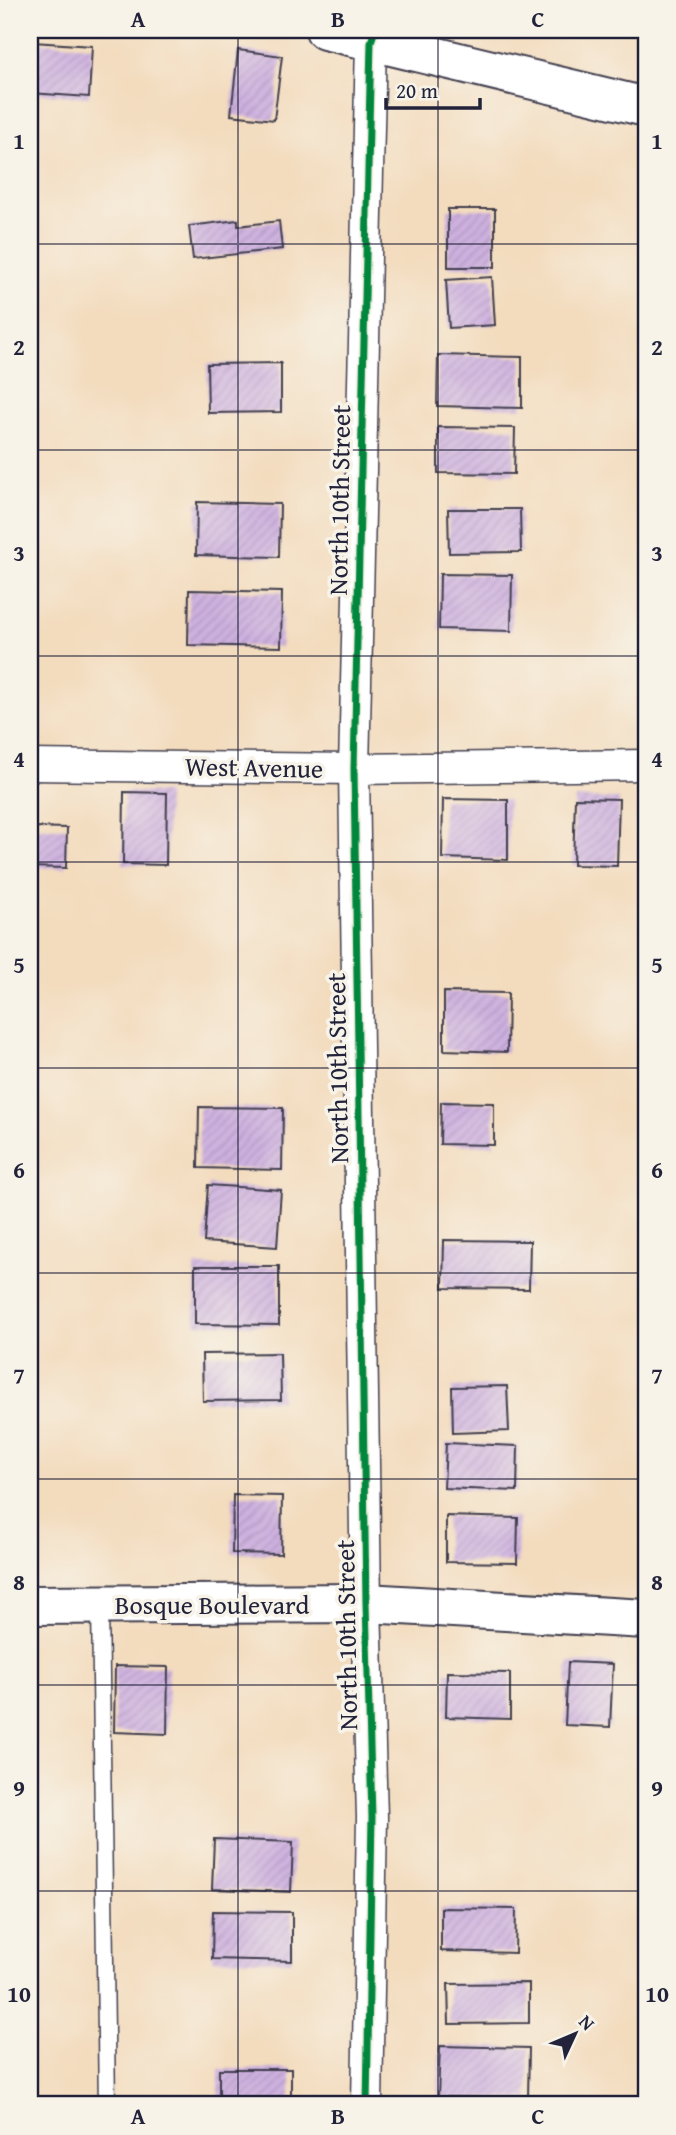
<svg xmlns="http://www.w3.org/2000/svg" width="676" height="2135" viewBox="0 0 676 2135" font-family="'Gentium Book Plus',serif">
<defs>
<pattern id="building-hatch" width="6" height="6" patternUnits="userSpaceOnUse" patternTransform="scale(1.75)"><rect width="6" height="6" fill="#cdb0df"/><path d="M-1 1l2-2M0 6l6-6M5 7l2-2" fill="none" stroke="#b097c0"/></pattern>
</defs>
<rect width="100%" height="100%" fill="#f7f3e8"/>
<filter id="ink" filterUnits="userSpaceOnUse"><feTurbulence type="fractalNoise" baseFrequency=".0143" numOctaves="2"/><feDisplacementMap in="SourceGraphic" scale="14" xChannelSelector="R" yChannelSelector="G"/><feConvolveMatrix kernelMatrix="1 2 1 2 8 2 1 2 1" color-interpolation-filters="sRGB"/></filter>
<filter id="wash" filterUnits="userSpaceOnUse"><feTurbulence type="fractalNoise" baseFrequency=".00686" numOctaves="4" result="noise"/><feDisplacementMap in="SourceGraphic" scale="28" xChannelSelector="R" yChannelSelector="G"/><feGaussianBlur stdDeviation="1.57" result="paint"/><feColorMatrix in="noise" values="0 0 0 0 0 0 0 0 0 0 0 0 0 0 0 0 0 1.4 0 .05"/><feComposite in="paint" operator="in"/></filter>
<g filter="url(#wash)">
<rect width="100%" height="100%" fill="#f3dbbd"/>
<g id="blocks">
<!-- building -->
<g fill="url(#building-hatch)">
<polygon points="33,42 92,46 89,97 30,93"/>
<polygon points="238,50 282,56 274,120 231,115"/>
<rect x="448" y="209" width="47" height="58"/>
<polygon points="238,220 238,226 279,221 282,249 193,259 189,226"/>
<polygon points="492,277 495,325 449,328 446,280"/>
<polygon points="438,355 522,357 522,408 437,406"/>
<polygon points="281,363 281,412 208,413 207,364"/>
<polygon points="438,427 515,428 514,474 438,473"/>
<polygon points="197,502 280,504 279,557 196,555"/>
<polygon points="448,509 520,509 521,552 449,553"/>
<polygon points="440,574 512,575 511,631 439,629"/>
<polygon points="189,590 282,592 281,647 188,645"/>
<polygon points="124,792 167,793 166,865 123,864"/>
<polygon points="575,798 619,799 617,866 573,865"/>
<polygon points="443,799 508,800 508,860 442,858"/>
<polygon points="30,827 67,828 66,868 30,867"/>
<polygon points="444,992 508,993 507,1052 444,1050"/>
<polygon points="441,1102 494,1103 494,1145 440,1144"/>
<polygon points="199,1107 283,1108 282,1170 198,1168"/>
<polygon points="208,1185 281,1190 277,1247 204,1242"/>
<polygon points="444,1240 530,1241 529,1289 443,1288"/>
<polygon points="195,1266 279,1266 279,1325 195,1324"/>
<polygon points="280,1353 281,1400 203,1401 202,1354"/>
<polygon points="507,1386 509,1431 453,1433 452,1387"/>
<polygon points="446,1443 518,1446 517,1491 444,1488"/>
<polygon points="233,1495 282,1496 281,1554 232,1553"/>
<polygon points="446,1516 518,1518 517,1563 446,1562"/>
<polygon points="568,1662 613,1664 610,1727 565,1725"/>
<polygon points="115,1666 168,1667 167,1734 114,1732"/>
<polygon points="447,1672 510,1673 510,1719 446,1717"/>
<polygon points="214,1839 293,1842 291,1892 212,1889"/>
<polygon points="441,1908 516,1909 515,1953 441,1951"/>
<polygon points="213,1911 292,1912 292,1961 212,1959"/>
<polygon points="529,1983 529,2023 449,2024 448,1984"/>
<polygon points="440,2046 529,2048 528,2099 438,2097"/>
<rect x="219" y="2069" width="72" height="36"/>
</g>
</g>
</g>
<g filter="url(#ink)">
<use href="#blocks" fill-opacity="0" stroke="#413e4e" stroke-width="2"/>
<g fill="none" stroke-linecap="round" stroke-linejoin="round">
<defs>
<polyline id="lane" points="100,1604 107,2105"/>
<g id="street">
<polyline points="30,765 354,769 646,765"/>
<polyline points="367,2105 372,1817 366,1603 354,769 371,42 375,30"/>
</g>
<g id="secondary">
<polyline points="325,30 646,107"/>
<polyline points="30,1605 366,1603 646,1619"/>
</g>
</defs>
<!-- lane casing -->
<use href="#lane" stroke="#413e4e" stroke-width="19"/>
<!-- street casing -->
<use href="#street" stroke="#413e4e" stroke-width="33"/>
<!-- secondary casing -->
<use href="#secondary" stroke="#413e4e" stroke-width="42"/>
<!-- lane -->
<use href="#lane" stroke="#fff" stroke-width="16"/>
<!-- street -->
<use href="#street" stroke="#fff" stroke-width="30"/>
<!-- secondary -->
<use href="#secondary" stroke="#fff" stroke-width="38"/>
<defs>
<polyline id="cycleway" points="367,2105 372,1817 366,1603 354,769 371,42 375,30"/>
</defs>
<!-- cycleway casing -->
<use href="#cycleway" stroke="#f7f3e8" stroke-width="11"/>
<!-- cycleway -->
<use href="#cycleway" stroke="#00873e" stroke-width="7"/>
</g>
</g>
<!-- grid -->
<path fill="none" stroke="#22223b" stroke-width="2" stroke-opacity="0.55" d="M238,30V2105M438,30V2105M30,244H646M30,450H646M30,656H646M30,862H646M30,1068H646M30,1273H646M30,1479H646M30,1685H646M30,1891H646"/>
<g text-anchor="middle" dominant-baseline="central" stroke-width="7" stroke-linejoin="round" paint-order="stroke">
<!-- street labels -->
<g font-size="26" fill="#22223b" stroke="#f7f3e8">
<text transform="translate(339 500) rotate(-89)">North 10th Street</text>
<text transform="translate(254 767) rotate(1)">West Avenue</text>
<text transform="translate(337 1068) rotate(-91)">North 10th Street</text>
<text x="212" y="1604">Bosque Boulevard</text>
<text transform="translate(346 1635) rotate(-91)">North 10th Street</text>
</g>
</g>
<!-- margin -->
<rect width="676" height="2135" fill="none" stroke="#f7f3e8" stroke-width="77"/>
<!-- north arrow -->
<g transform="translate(575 2034) rotate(46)" stroke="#f7f3e8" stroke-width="5" paint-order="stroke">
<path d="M0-5L12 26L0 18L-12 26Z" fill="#22223b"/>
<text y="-10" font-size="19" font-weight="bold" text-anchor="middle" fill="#22223b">N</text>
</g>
<!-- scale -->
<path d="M386 98v10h94v-10" fill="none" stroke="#22223b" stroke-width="3.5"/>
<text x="396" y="98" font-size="21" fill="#22223b" stroke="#f7f3e8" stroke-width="5" paint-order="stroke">20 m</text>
<rect x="38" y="38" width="600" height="2058" fill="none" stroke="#22223b" stroke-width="2.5"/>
<g font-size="23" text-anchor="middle" font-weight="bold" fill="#22223b">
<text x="138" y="27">A</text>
<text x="338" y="27">B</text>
<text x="538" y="27">C</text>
<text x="19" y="149">1</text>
<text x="657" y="149">1</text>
<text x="19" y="355">2</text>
<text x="657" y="355">2</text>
<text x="19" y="561">3</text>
<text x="657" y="561">3</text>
<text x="19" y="767">4</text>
<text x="657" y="767">4</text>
<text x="19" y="973">5</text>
<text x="657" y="973">5</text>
<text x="19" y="1178">6</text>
<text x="657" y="1178">6</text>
<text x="19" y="1384">7</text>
<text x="657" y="1384">7</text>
<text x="19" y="1590">8</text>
<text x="657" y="1590">8</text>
<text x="19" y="1796">9</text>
<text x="657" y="1796">9</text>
<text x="19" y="2002">10</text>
<text x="657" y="2002">10</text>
<text x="138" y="2124">A</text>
<text x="338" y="2124">B</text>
<text x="538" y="2124">C</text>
</g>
</svg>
